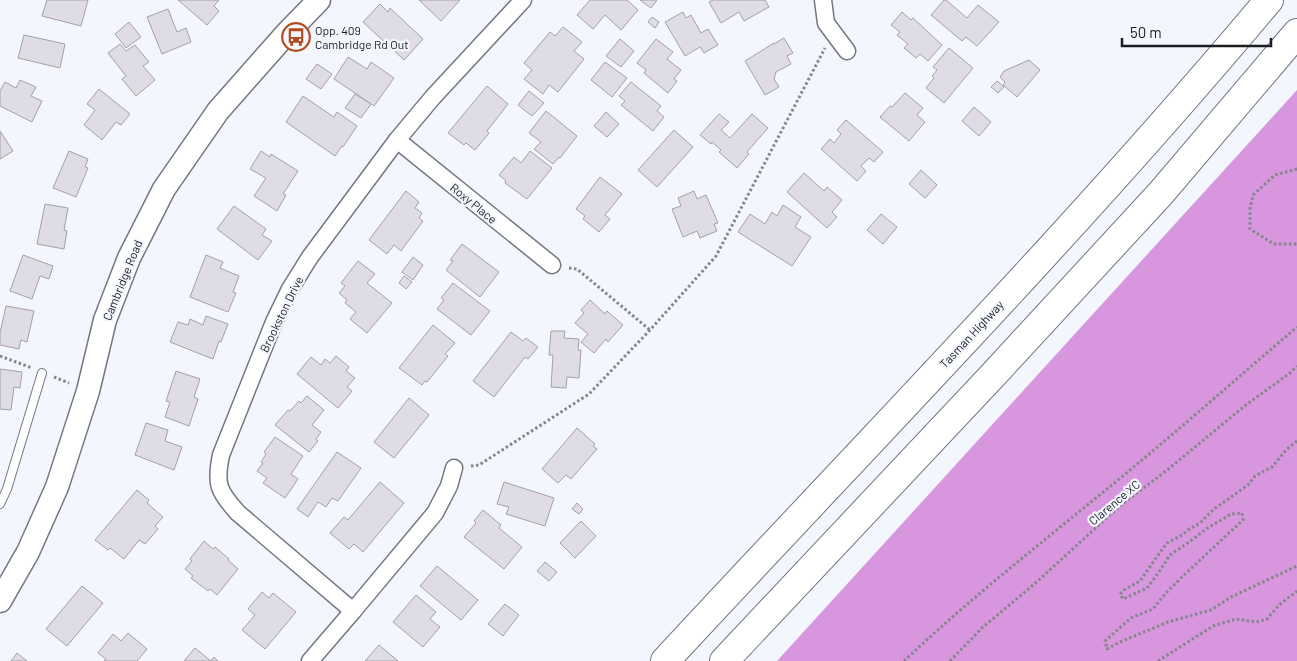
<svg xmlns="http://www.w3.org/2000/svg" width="1297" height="661" viewBox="0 0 1297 661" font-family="Barlow,sans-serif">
<rect width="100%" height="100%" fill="#f3f6fd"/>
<!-- forest -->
<polygon fill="#d796de" points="1297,90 1297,661 777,661"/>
<!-- building -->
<g fill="#dfdce8" stroke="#a3a0ab">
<polygon points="47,0 88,0 81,26 42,16"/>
<polygon points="178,0 219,0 214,6 219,11 207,25"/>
<polygon points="419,0 460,0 441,21"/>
<polygon points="590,0 627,0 638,10 621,30 605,15 593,29 577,15"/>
<polygon points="640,0 657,0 651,8"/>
<polygon points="713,0 765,0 769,7 744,21 739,12 721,23 709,2"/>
<polygon points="944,0 946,0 967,18 978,5 999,22 977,46 966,37 962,41 931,15"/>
<polygon points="380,4 388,12 390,8 423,39 404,60 363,22"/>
<polygon points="168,9 177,32 186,28 191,42 162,54 147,17"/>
<polygon points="683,12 686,18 691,15 701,33 708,29 718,45 704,53 700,47 685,56 665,22"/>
<polygon points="902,12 911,20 913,18 942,45 928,61 920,54 916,58 904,48 908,44 897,35 900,32 891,25"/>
<polygon points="652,17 659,22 655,28 648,22"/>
<polygon points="129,22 141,37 126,48 115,34"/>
<polygon points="563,27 582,42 574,51 584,59 558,92 549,85 543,94 524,79 532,70 524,63 550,32 555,36"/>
<polygon points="24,35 65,44 60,68 18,58"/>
<polygon points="784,38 793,53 787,56 791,64 776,72 774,79 779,87 765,95 745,61 774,43 774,44"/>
<polygon points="620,39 634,51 621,67 606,56"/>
<polygon points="656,39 673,52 667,59 681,70 674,79 677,81 668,93 644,73 646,70 637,63"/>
<polygon points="120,44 126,51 135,45 149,62 143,66 155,80 136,96 122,79 126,76 108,53"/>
<polygon points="949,48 973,68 944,103 926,88 934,78 932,76 937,70 933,67"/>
<polygon points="348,57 367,69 371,62 394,78 374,106 334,79"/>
<polygon points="1029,60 1040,70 1017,97 1003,85 1005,82 1000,77 1004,71"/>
<polygon points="605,62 627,78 612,97 591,80"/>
<polygon points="317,64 332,74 321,89 306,79"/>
<polygon points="20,80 36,87 31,96 42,101 32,122 0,106 0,91 5,82 16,88"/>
<polygon points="997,81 1004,87 998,93 991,87"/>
<polygon points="631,82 661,106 657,111 664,117 653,131 621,105 625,101 619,96"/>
<polygon points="487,86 508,104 487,131 489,133 475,150 466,143 464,145 448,133"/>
<polygon points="99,89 130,114 121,125 116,122 102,140 84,125 95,110 87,104"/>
<polygon points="529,91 544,103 532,116 518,105"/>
<polygon points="905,93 923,108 917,115 925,122 909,141 880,117 890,106 892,107"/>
<polygon points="355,94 371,104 361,118 345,108"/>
<polygon points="303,96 334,117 337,112 357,126 343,147 342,146 335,156 286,122"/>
<polygon points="974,107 991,122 979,136 962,121"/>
<polygon points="546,111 577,136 560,158 559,157 553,164 534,149 541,142 529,133"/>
<polygon points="606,112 619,124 607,137 594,126"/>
<polygon points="719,114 729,122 721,130 730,138 752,114 768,128 747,152 749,154 737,168 719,152 721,150 712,142 711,144 700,135"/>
<polygon points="846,120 883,152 874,162 869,158 861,166 866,171 857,181 821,149 830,139 834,143 841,134 837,130"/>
<polygon points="674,130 693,147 657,187 638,170"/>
<polygon points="0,131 13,151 0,159"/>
<polygon points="69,151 88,159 85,167 88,168 76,197 53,188"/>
<polygon points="261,151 270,157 271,154 298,171 283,194 286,195 277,211 254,196 266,178 250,169"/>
<polygon points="530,151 552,168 527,199 505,183 506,181 499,175 514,157 521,163"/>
<polygon points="921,170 937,185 925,198 909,184"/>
<polygon points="804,173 824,191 827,187 842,200 832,212 837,217 827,228 787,192"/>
<polygon points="600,177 622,194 605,215 610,219 599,232 583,219 585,216 576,209"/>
<polygon points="406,191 419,202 415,208 422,213 419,218 423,221 401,251 394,245 387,254 369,240"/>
<polygon points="694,191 697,199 706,195 718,223 714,224 717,231 700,238 697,231 683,237 672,209 681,206 678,198"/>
<polygon points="45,204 68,208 64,230 67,231 64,249 37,244"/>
<polygon points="783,205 801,217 795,227 811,237 792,266 738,232 750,214 765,224 772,212 777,216"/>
<polygon points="234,206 266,229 262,235 272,241 258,260 217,229"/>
<polygon points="881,214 897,227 883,244 867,230"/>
<polygon points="462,244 499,272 480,297 446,270 453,261 450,260"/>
<polygon points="23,255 53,266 49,279 40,276 32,299 10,291"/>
<polygon points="206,255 223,262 220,268 239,276 233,292 236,293 228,312 190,297"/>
<polygon points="413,257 423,265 413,280 402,272"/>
<polygon points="358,261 375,274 367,283 392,303 367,333 350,319 356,312 345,303 347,300 339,293 345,286 341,283"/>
<polygon points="404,276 412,282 406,289 399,283"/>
<polygon points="453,283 490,311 471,335 437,309 444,300 441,298"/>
<polygon points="590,300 605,314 607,311 623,325 608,342 606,339 594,353 581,342 588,334 575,323 584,313 581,310"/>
<polygon points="6,306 34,311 27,342 21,340 19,349 0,345 0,333"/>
<polygon points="206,316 228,324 221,342 219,341 213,359 170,342 178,322 188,325 190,319 203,325"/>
<polygon points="433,325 455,343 445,354 448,356 427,382 425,381 422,385 399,368"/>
<polygon points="551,331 565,331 564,338 579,339 578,350 581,350 579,378 567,377 566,388 551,387 553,355 549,355"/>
<polygon points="511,332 523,341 526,338 538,347 528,359 525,357 494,397 473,381"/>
<polygon points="336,356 349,367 346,371 355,378 347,387 352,391 338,408 297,374 311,357 321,365 325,359 330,363"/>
<polygon points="0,369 22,372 20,388 14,387 11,410 0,409"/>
<polygon points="176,371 200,379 194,397 198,399 189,426 165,417 170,402 166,401"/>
<polygon points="307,396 324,410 312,425 321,432 316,439 318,441 309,452 275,425 288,410 290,411 299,401 301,403"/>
<polygon points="409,398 429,415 394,458 374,442"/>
<polygon points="146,423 168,430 165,441 182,447 174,470 135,455"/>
<polygon points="577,428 595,444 593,446 597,449 571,479 566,475 558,483 542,469"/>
<polygon points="275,437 303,456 291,474 298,479 285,498 263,483 267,478 257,471 263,463 261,462 266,454 264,452"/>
<polygon points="337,452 361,468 338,501 332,498 326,507 318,502 308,517 297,509"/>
<polygon points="380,482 404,503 363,552 354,544 349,549 330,533 344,517 348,520"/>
<polygon points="504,482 554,498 545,526 506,514 509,507 497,504"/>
<polygon points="137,490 149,500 147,503 163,517 155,526 158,529 145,544 139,540 124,559 110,548 108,550 95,540"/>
<polygon points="577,503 583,509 579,514 572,509"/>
<polygon points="483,510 501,525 499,528 522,547 504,569 464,537 476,523 474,521"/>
<polygon points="581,521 596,536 575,558 560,543"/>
<polygon points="204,541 213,549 215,547 229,559 228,560 238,569 217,595 210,589 208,591 191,578 193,576 185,569 192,561 190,559"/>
<polygon points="545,562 557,572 549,581 537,571"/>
<polygon points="437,566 478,600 461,620 420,586"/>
<polygon points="82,586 103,603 67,646 46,629"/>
<polygon points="262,592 269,598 273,593 296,612 265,649 242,630 255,615 248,609"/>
<polygon points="416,595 436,612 430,619 440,627 423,647 393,622"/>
<polygon points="505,604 519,615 503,636 488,624"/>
<polygon points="128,633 147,649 137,661 104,661 106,659 98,653 113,634 121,641"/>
<polygon points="379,645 398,661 365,661"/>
<polygon points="195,648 211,661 214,657 218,661 184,661"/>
<polygon points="17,653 27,661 11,661"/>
</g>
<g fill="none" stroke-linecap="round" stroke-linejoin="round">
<defs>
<polyline id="service" points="0,504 7,489 42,373"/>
<g id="minor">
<polyline points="823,0 826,23 847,51"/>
<polyline points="397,140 552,265"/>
<path d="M454,468L449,486L435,513L353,611L238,513C218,491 215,484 221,455L274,322L290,289L310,257L397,140L433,97L523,0"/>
<polyline points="310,661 353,611"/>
</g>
<polyline id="secondary" points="0,601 28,552 57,487 88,391 105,320 129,258 164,189 218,111 286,34 319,0"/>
<g id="motorway">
<path d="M665,661C868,442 1077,229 1269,0"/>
<polyline points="724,661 994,374 1161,193 1297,33"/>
</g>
</defs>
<!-- service casing -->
<use href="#service" stroke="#737781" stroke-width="10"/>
<!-- minor casing -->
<use href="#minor" stroke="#737781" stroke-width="19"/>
<!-- secondary casing -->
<use href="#secondary" stroke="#737781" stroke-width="25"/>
<!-- motorway casing -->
<use href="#motorway" stroke="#737781" stroke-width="30"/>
<!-- path -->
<g stroke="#84868c" stroke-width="3" stroke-dasharray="2.5 2.5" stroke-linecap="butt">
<polyline points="1297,169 1275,175 1253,195 1250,209 1250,229 1274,244 1297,244"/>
<polyline points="569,268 577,269 650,330"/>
<polyline points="0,356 32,368"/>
<polyline points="54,377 69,383"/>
<polyline points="1297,441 1287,449 1272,467 1255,476 1248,485 1214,509 1200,523 1188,530 1182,535 1167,543 1156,558 1140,581 1124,590 1120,594 1123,599 1147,588 1159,572 1170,555 1192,540 1206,529 1231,514 1242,513 1243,520 1184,575 1165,594 1153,609 1131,618 1105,641 1107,649 1120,642 1168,622 1211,610 1231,597 1297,566"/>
<polyline points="471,466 479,465 589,394 650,330 716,256 825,48"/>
<path d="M904,661C977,592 1058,530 1136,465C1190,420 1243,373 1297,327"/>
<polyline points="950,661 983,627 1031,587 1121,505 1166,471 1247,404 1290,373 1297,366"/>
<polyline points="1158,661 1213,626 1236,619 1256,622 1267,619 1279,605 1297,591"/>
</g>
<!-- service -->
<use href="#service" stroke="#fff" stroke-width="8"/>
<!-- minor -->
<use href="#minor" stroke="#fff" stroke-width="16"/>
<!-- secondary -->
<use href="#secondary" stroke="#fff" stroke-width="22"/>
<!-- motorway -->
<use href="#motorway" stroke="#fff" stroke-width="28"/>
</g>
<!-- icons -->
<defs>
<symbol id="bus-ring" viewBox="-11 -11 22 22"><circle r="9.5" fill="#f3f6fd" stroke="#b24c1f" stroke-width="1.5"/><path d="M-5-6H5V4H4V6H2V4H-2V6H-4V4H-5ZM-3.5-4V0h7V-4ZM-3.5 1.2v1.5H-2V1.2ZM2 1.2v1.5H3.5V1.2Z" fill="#b24c1f"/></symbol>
</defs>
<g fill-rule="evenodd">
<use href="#bus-ring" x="280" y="21" width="32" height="32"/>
</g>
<g text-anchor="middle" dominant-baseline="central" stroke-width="4.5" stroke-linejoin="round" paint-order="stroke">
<!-- poi labels -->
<g font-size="12" fill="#1b1d21" stroke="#f3f6fd" text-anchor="start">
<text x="315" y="30">Opp. 409<tspan x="315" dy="14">Cambridge Rd Out</tspan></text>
</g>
<!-- street labels -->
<g font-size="12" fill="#1b1d21" stroke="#f3f6fd">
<text transform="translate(474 203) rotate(39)">Roxy Place</text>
<text transform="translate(122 280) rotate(-68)">Cambridge Road</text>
<text transform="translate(281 314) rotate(-64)">Brookston Drive</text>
<text transform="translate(971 334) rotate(-47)">Tasman Highway</text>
<text transform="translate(1114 502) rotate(-40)">Clarence XC</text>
</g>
</g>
<!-- scale -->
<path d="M1122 38v8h149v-8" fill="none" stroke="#1b1d21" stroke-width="2.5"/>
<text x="1130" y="38" font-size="15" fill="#1b1d21" stroke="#f3f6fd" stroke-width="4" paint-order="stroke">50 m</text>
</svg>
